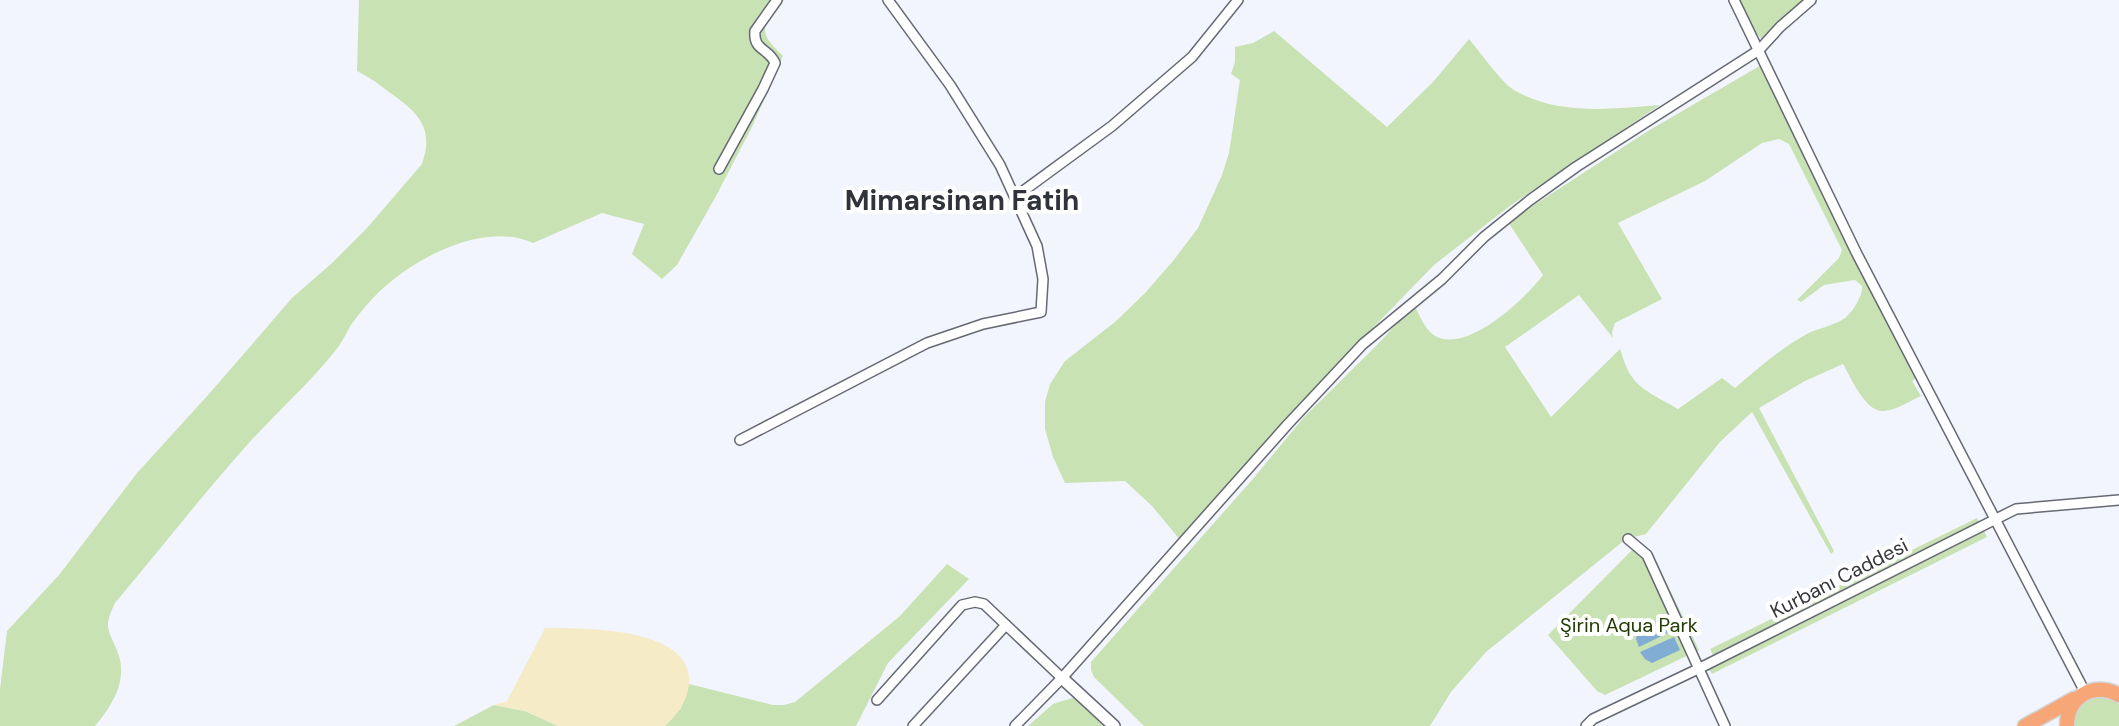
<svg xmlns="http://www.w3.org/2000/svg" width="2119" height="726" viewBox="0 0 2119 726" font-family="'DM Sans',sans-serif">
<rect width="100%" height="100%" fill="#f2f5fd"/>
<!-- green -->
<g fill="#c8e2b4" fill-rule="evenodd">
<path d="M359,0H784C763,28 755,29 783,56L752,127L716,196L677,265L662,279L632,254L644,224L602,213L533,243C491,224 437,248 402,273C382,287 365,305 351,325C346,333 342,343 335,351C310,383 276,413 248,444C202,495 160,550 115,603C101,631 111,631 119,656C127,683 111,707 95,726H0V689L7,631L59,575L137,473L209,394L292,298L331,264L367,228L422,164C435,127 417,112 389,92C379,84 369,77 357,71Z"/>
<polygon points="1730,0 1813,0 1764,42 1734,7"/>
<path d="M1274,31L1387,127L1433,82L1469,39C1480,52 1501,82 1514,90C1557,116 1613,109 1660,105L1511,205L1434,265L1304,399L1181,541L1152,506L1125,481L1065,483L1053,457L1045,429V402L1050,384L1065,361L1115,322L1145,293L1173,261L1198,228L1222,175L1229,153L1240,80L1231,74L1235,62V47L1253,43Z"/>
<path d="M1763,64L1920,376L1912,381L1921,396C1910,401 1896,410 1884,411C1866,413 1851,378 1843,364L1805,381L1759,408L1834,551L1831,554L1752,412L1720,442L1646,534L1626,539L1486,652L1451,692L1430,726H1144L1094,677L1091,670V662L1252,480L1304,417L1377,345L1414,305C1420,315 1424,329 1435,336C1467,354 1525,299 1543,275L1508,222L1648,131ZM1779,139L1789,144L1842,250L1839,258L1797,300L1801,302L1824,285L1855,280L1862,286C1863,295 1853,312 1845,318C1834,326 1817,328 1805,335C1779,350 1757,369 1735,388L1722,378L1678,409C1662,399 1640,391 1630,374C1625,366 1623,357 1620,349L1551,417L1505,347L1579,295L1613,338L1612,332L1615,323L1662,299L1618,223L1705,181L1762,143Z"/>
<polygon points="1977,518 1979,522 1713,655 1710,649"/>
<polygon points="1984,531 1987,537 1712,674 1708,668"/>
<polygon points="1638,544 1651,551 1699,650 1605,695 1597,691 1548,635"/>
<polygon points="947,564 969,579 888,663 856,726 665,726 681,708 689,684 773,705 784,705 795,702 900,616"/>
<path d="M2097,697H2107L2119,704V726H2074C2074,710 2082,700 2097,697Z"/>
<polygon points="1072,698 1077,699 1111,726 1028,726 1053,704"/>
<polygon points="494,705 525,711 558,726 454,726"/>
</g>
<!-- sand -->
<path fill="#f5ebc6" d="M545,628C582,628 694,627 689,683C688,701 677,715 665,726H558L525,711L494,705L507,701Z"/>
<!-- water -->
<g fill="#81add5">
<polygon points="1666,618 1672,631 1639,647 1636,639 1638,631"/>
<polygon points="1674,637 1680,650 1652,663 1645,659 1640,652"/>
</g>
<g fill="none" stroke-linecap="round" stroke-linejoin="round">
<defs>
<g id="minor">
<polyline points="1734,0 1857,254 2085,692"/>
<path d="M719,169L763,89L775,63C769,48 753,51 755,31L777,0"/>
<polyline points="1015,197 1112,126 1192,57 1238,0"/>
<polyline points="740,440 927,343 983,324 1041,312 1043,279 1037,246 1000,165 950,85 888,0"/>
<polyline points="1628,539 1647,555 1725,726"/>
<polyline points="877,700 962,605 975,602 984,604 1062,678"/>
<polyline points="913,726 1006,625"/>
<polyline points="1015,726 1062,678 1288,424 1363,344 1442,279 1484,237 1530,200 1576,167 1759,50 1780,27 1811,0"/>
<polyline points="1586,726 1593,719 1698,669 2016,509 2119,500"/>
</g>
<polyline id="tertiary" points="1062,678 1114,726"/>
<g id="trunk">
<polyline points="2025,726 2074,699"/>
<path d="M2067,726C2067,697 2093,681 2119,695"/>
</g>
</defs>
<!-- minor casing -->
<use href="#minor" stroke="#666973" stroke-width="12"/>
<!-- tertiary casing -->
<use href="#tertiary" stroke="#666973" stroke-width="14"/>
<!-- trunk casing -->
<use href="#trunk" stroke="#d3d3d4" stroke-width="17"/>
<!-- minor -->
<use href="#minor" stroke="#fff" stroke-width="9"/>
<!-- tertiary -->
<use href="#tertiary" stroke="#fff" stroke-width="11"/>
<!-- trunk -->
<use href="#trunk" stroke="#f7a677" stroke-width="14"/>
</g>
<g text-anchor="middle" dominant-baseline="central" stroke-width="8" stroke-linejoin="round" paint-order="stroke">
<!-- street labels -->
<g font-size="20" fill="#35363a" stroke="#fff">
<text transform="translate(1839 578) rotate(-27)">Kurbanı Caddesi</text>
</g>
<!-- park labels -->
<g font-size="20" fill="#233b04" stroke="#fff">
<text x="1629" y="625">Şirin Aqua Park</text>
</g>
<!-- district labels -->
<g font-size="28" font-weight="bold" fill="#30333b" stroke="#fff">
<text x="962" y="200">Mimarsinan Fatih</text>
</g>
</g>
</svg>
